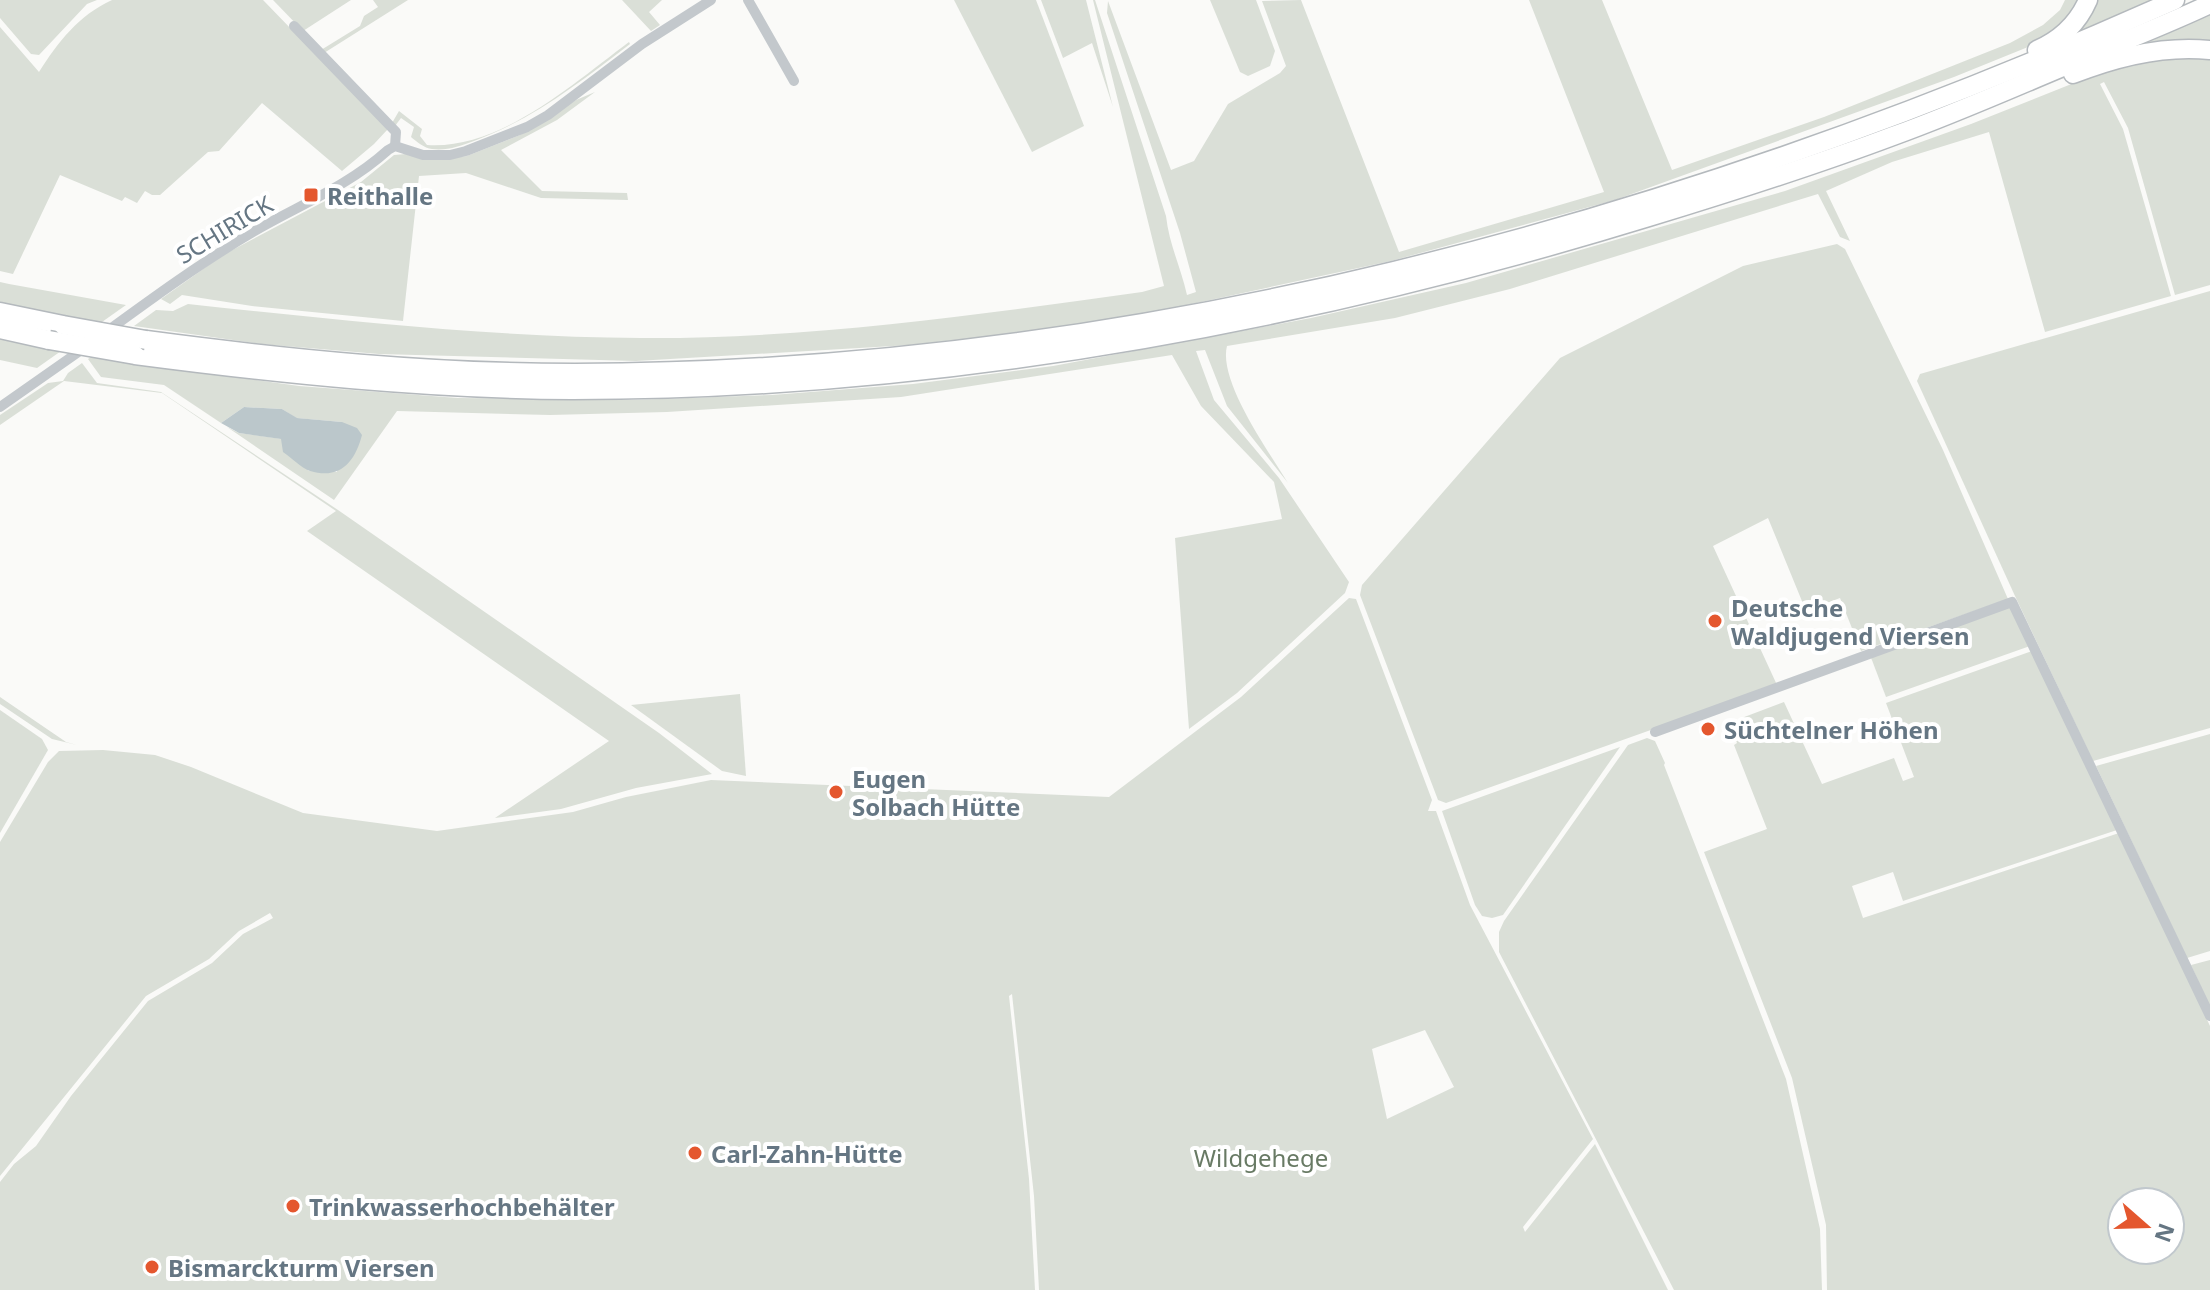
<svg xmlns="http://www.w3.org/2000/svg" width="2210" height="1290" viewBox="0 0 2210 1290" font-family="'Noto Sans',sans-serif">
<rect width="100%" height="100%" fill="#fafaf8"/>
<!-- green -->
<g fill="#dadfd7" fill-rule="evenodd">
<polygon points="0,0 97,0 87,4 39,55 31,54 0,18"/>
<path d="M112,0H263L388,129L374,144L342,171L262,103L219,151L208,152L160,195H152L145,191L137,203L125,197L122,201L60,175L13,274L0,271V27L39,72C58,42 79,15 112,0Z"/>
<polygon points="273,0 351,0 303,31"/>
<polygon points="373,0 408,0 324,53 321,50 360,26 364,16 378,7"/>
<polygon points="622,0 662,0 649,12 660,25 651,31"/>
<polygon points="954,0 1036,0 1084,126 1032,152"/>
<polygon points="1041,0 1086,0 1113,107 1092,43 1063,58"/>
<path d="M1093,0H1095L1166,216C1169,244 1181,268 1187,295L1196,292L1180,233L1107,13L1108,1L1171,170L1194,161L1228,104L1280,73L1286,66L1262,1L1301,0L1399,252L1604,192L1529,0H1602L1672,170L1824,117L2010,43L2043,25L2060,10L2065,0H2079C2068,22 2049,36 2028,47L1954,77L1615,200L1391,261L1094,325L910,345L636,361L379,354L261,344L134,326L156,310L173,311L188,304C338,320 489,337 641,338C810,339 976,315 1142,292L1164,286Z"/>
<polygon points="1210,0 1256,0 1275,51 1270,66 1248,76 1240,72"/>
<polygon points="2090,0 2161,0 2046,51"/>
<polygon points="2210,14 2210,47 2131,50"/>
<path d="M629,42L630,44C580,82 534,119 474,141C461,146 446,151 432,149C424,148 417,142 411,137L414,127L401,118L395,126L392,123L399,111L422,129L420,136L427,145C500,150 574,83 629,42Z"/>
<path d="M2177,57L2210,58V285L2175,295L2128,128L2104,82L2100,84L2123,129L2171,296L2045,332L1989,132L1892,162L1826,191L1850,241L1840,237L1818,194L1510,289L1395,318L1227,346C1218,381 1269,452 1288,483L1227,406L1205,350L1196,351L1214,400L1279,478L1349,582L1345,593L1237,693L1189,729L1175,538L1282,519L1274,482L1201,406L1172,355L901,397L667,412L550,415L397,411L334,500L227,427L239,433L282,439L309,471L337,472L342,422L296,418L282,409L244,407L221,423L164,385L101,377L88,359L91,357L299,386L458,398L633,400L772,395L913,384L1053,366L1311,318L1466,283L1785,191L1971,124L2104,71Z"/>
<polygon points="595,92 557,120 501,150 542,191 627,193 628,200 541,198 466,173 419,176 403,321 252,306 182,295 170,304 161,299 223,255 361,182 394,155 406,154 429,160 467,156 520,135 576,100"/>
<polygon points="1837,244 1845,249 1943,450 2008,599 1861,651 1840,598 1806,611 1768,518 1713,546 1777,685 1446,803 1438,800 1360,595 1362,585 1560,358 1743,266"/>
<polygon points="0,282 9,284 126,305 37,368 0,360"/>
<polygon points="2210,291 2210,728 2093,761 2015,596 1917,381 1920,374"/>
<polygon points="82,363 97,383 161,392 338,510 659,733 712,774 636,788 561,809 495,818 609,741 307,531 336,511 162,393 64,381 0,425 0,415 48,383 63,381 68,373"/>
<path d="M1349,598L1356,599L1432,800L1428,811H1436L1470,905L1593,1139L1523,1227L1525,1232L1595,1144L1668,1290H1039L1034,1196L1012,994L1009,996L1029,1179L1035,1290H0V1182L14,1164L36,1146L71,1096L148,1001L212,963L243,934L273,918L270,913L239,931L209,959L146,996L0,1176V842L48,762L59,751L103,750L155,755L191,767L303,813L437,831L573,812L626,797L711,780L1109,797L1241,697ZM1425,1030L1454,1087L1387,1119L1372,1049Z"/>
<polygon points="2004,606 2012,609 2030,646 1886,697 1870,655"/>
<path d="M2032,651L2117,830L1903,901L1893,872L1852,886L1863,918L2119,833L2210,1026V1290H1827L1826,1225L1792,1078L1704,852L1767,829L1734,745L1737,743L1734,735L1743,731L1739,719L1784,702L1822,784L1894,758L1903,781L1914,777L1886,703ZM2122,1202H2170V1250H2122Z"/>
<polygon points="740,694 746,776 722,771 631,705"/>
<polygon points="0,697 66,742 77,745 52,739 0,704"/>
<polygon points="0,710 42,739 48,750 0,833"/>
<polygon points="2210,734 2210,951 2187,958 2096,766"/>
<polygon points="1647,738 1655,741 1665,763 1664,765 1786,1079 1820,1229 1822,1290 1674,1290 1499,952 1499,932 1504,921 1628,745"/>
<polygon points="1620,747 1503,915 1492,918 1482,916 1475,905 1442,811"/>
<polygon points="2210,960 2210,1007 2191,965"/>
</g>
<!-- water -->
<path fill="#bbc7cb" d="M244,407L282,409L297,418L342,422L357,428L362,435C355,462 340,480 310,471C301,468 291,457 283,452L281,439L239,433L221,423Z"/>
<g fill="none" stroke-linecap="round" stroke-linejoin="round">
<defs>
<g id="motorway">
<path d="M2037,50C2060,40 2078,23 2088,0"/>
<path d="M2073,74C2116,57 2163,45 2210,50"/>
<polyline points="0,312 63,325"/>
<polyline points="0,329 49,340"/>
<path d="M146,340C289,359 431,373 575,373C1129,372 1672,226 2175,0"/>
<path d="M135,355C280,374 426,389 573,390C939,390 1300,324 1649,217C1731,192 1813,166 1893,136C1957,113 2019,85 2082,59C2125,40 2168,24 2210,4"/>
</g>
</defs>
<!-- motorway casing -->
<use href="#motorway" stroke="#b4b9bd" stroke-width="21"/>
<!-- minor -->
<g stroke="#c3c8cc" stroke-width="10">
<polyline points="748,0 794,81"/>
<polyline points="294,26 396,132 395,146"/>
<path d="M106,332C154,297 202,262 253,232C299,205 347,187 388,150L395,146L423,155H450L466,151L527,127L548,115L642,44L711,0"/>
<polyline points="0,407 87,346"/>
<polyline points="1655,732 2012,602 2210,1016"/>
</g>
<!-- motorway -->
<use href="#motorway" stroke="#fff" stroke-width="18"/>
<defs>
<g id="motorway-bridge">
<polyline points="63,325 146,340"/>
<polyline points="49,340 135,355"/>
</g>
</defs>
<!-- motorway-bridge casing -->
<use href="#motorway-bridge" stroke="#b4b9bd" stroke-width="21" stroke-linecap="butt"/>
<!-- motorway-bridge -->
<use href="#motorway-bridge" stroke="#fff" stroke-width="18"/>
</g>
<!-- markers -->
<g fill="#e4572e" stroke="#fff" stroke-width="3">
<rect x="303" y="187" width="16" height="16" rx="4"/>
<circle cx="1715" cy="621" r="8"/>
<circle cx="1708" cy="729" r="8"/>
<circle cx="836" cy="792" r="8"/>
<circle cx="695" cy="1153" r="8"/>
<circle cx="293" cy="1206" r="8"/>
<circle cx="152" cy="1267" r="8"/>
</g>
<g text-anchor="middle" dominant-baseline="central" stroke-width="8" stroke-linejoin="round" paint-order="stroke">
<!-- poi labels -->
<g font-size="24" font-weight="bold" fill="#657683" stroke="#fff" text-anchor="start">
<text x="327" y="195">Reithalle</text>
<text x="1731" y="607">Deutsche<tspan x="1731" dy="28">Waldjugend Viersen</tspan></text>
<text x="1724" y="729">Süchtelner Höhen</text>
<text x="852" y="778">Eugen<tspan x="852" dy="28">Solbach Hütte</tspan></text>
<text x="711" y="1153">Carl-Zahn-Hütte</text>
<text x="309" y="1206">Trinkwasserhochbehälter</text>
<text x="168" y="1267">Bismarckturm Viersen</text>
</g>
<!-- street labels -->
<g font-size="24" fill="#657683" stroke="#fff">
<text transform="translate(224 229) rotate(-31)">SCHIRICK</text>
</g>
<!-- park labels -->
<g font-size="24" fill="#687a64" stroke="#fff">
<text x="1261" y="1157">Wildgehege</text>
</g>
</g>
<!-- north arrow -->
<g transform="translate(2146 1226) rotate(110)"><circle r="38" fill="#ffffff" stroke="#c1c8cd" stroke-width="2"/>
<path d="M0-6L14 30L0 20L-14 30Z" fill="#e4572e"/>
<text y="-12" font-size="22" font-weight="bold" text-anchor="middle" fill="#657683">N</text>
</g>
</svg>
